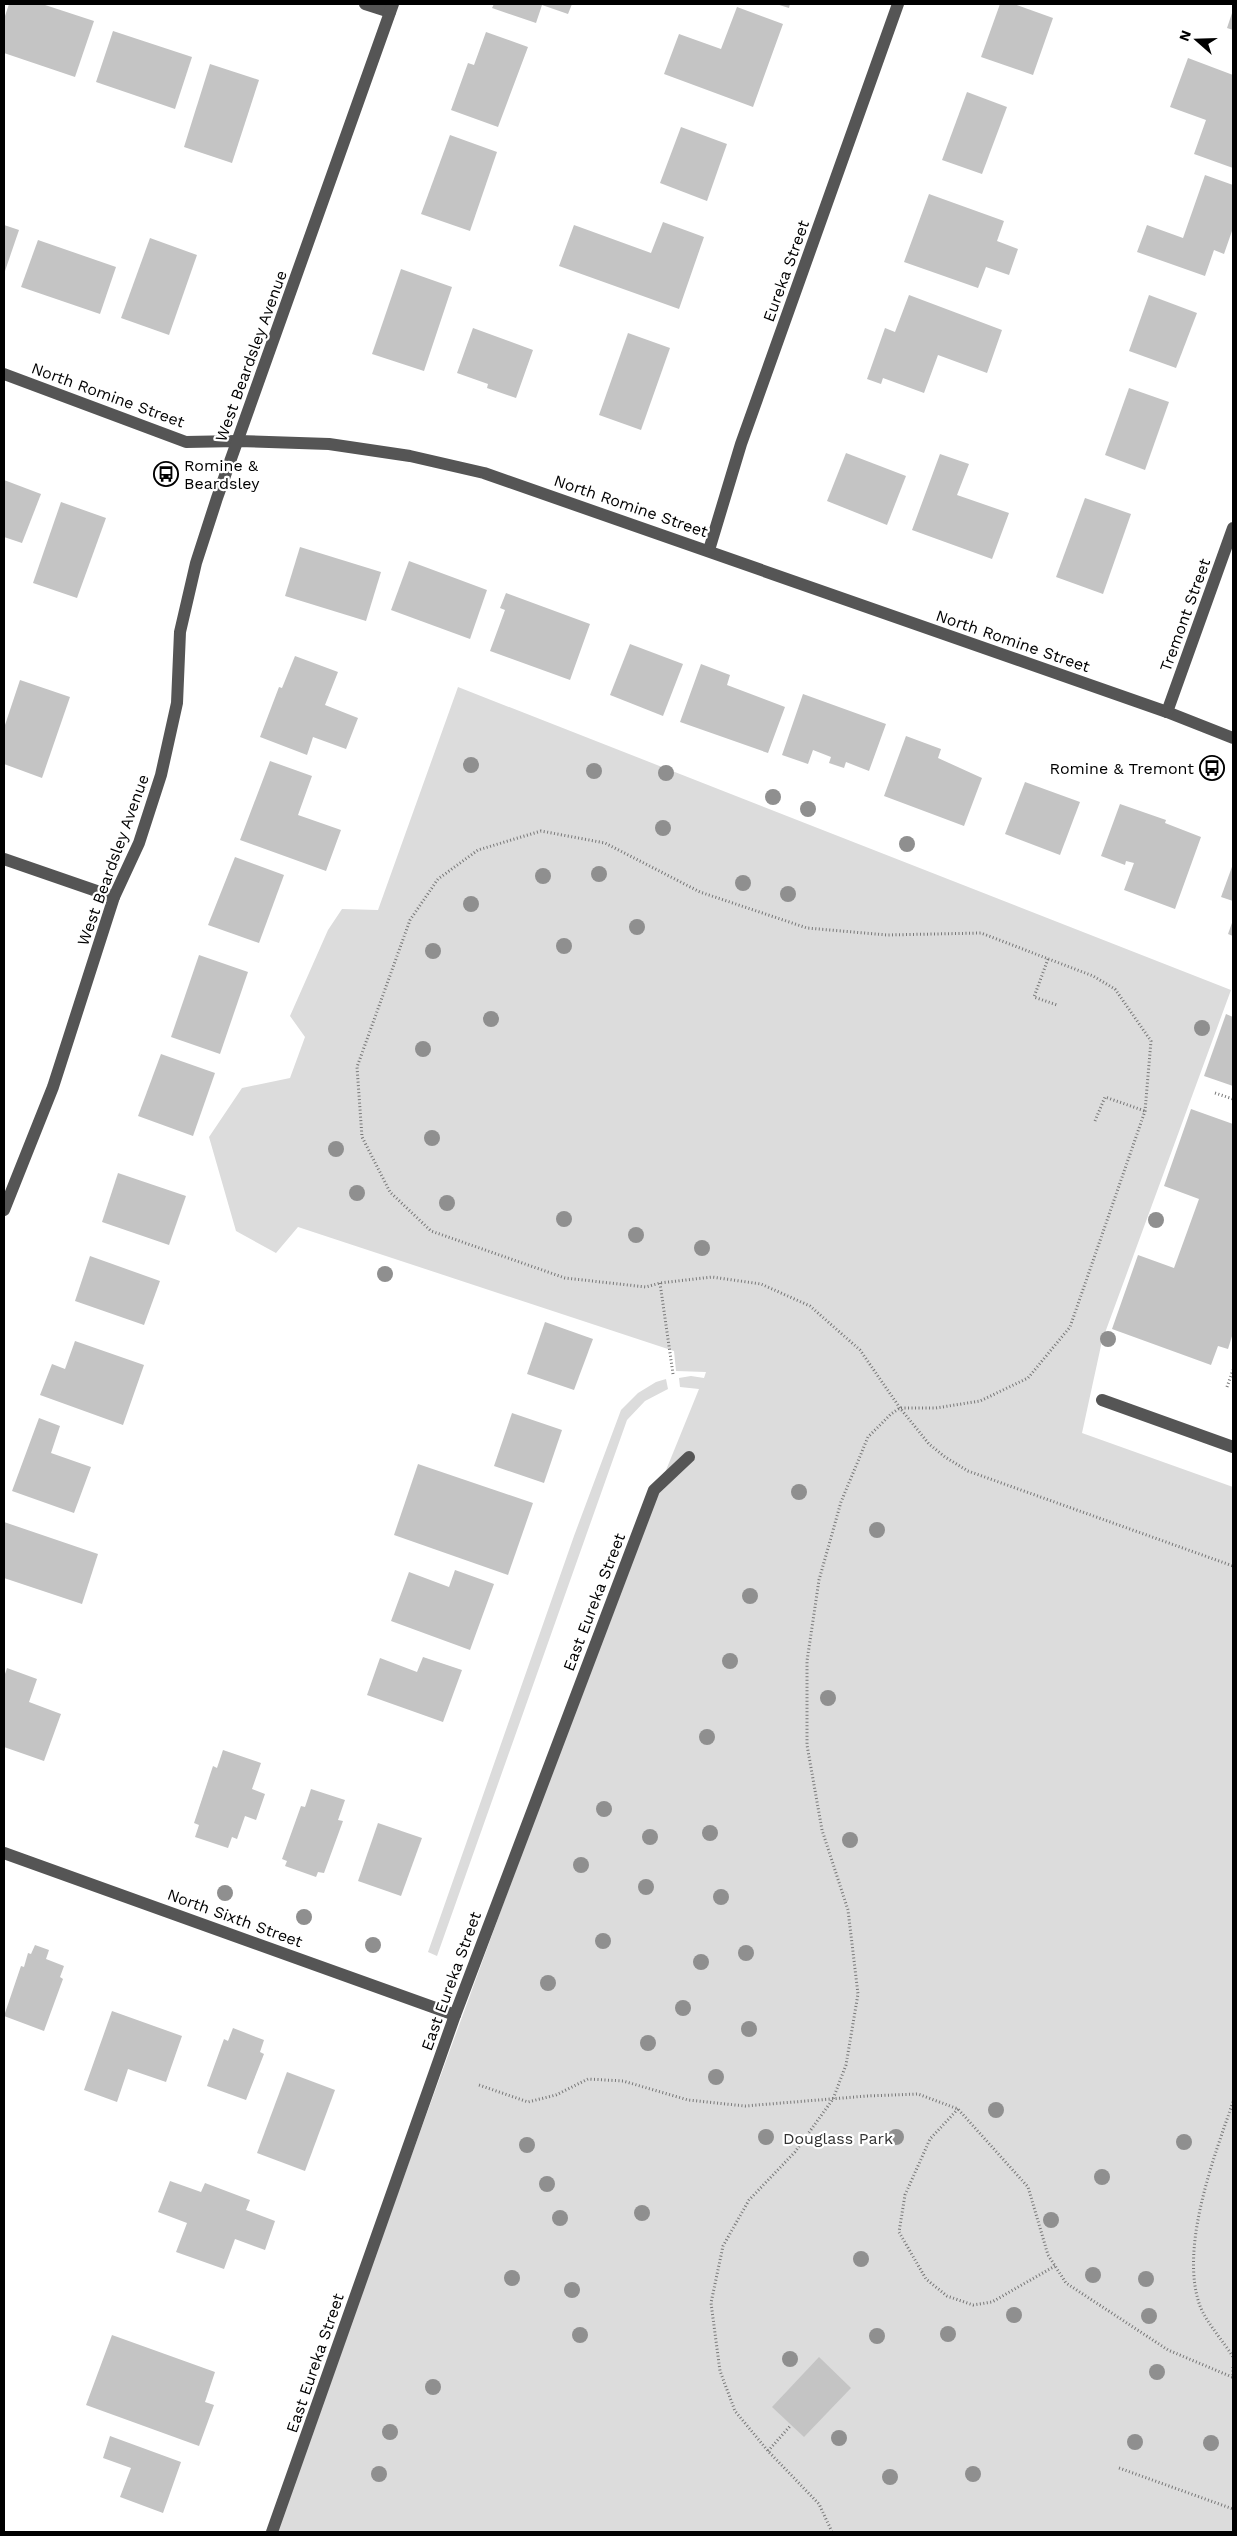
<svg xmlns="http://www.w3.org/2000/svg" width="1237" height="2536" viewBox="0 0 1237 2536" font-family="'Work Sans',sans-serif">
<rect width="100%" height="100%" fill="#fff"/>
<!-- green -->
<g fill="#dcdcdc">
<polygon points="458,687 1231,990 1102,1341 1082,1433 1233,1487 1233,2532 274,2532 584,1683 634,1549 699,1389 680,1387 679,1378 691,1376 704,1378 706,1372 676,1371 674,1351 298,1227 276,1253 236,1231 209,1137 242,1088 290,1078 305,1037 290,1016 328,930 342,909 378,910"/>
<polygon points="666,1379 668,1389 645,1401 627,1420 437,1956 428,1952 574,1536 621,1410 638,1393 656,1382"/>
</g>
<!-- building -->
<g fill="#c4c4c4">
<polygon points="9,4 42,4 94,21 75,77 4,53 4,19"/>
<polygon points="494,4 572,4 568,14 542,5 536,23 492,8"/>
<polygon points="776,4 790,4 789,8"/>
<polygon points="1000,4 1014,4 1053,18 1033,75 981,57"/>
<polygon points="737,7 783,24 753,107 664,74 679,34 721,49"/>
<polygon points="1233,10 1233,30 1227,28"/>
<polygon points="113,31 192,57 175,109 96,82"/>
<polygon points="486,32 528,47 498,127 451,110 468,63 474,65"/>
<polygon points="1188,58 1233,75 1233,168 1194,154 1206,120 1170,107"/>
<polygon points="210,64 259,80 232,163 184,147"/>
<polygon points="967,92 1007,107 982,174 942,160"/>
<polygon points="681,127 727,144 707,201 660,183"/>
<polygon points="450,135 497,152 470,231 421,214"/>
<polygon points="1205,175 1233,185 1233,228 1224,254 1214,250 1205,276 1137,252 1147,225 1183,238"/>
<polygon points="929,194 1004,221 997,241 1018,249 1009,275 986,267 978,288 904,262"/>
<polygon points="663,222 704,237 679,309 559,266 574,225 651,253"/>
<polygon points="4,225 19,230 4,274"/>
<polygon points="150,238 197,255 169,335 121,318"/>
<polygon points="38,240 116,267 100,314 21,287"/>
<polygon points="401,269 452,287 424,371 372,354"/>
<polygon points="909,295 1002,330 987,373 938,355 924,393 883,378 881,384 867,379 885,328 895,332"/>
<polygon points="1149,295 1197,313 1176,368 1129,351"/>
<polygon points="473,328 533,350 516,398 487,388 488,384 457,373"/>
<polygon points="628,333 670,348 641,430 599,415"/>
<polygon points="1129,388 1169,402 1145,470 1105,455"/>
<polygon points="846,453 906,476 887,525 827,501"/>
<polygon points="940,454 969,464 957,495 1009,513 992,559 912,530"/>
<polygon points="4,480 41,494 22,543 4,537"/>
<polygon points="1085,498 1131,514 1103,594 1056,577"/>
<polygon points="61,502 106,518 77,598 33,583"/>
<polygon points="300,547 381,572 366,621 285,596"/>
<polygon points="409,561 487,590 470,639 391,610"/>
<polygon points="506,593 590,624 570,680 490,651 505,610 500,608"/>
<polygon points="630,644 683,664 663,716 610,695"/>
<polygon points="295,656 338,672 325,705 358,718 346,749 313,737 307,755 260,737 279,687 282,688"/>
<polygon points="701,664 730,675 727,685 785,707 768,753 680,722"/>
<polygon points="20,680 70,697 42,778 4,764 4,728"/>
<polygon points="803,694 886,724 869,771 846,762 844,768 829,763 831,757 813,750 808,764 782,755"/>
<polygon points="906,736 941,749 938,758 982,778 964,826 884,796"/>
<polygon points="270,761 312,776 298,815 341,830 326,871 240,840"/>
<polygon points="1025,782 1080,802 1060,855 1005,834"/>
<polygon points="1120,804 1166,820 1165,823 1201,837 1175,909 1124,890 1134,863 1126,861 1125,865 1101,856"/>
<polygon points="235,857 284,875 259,943 208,925"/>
<polygon points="1233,864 1233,901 1221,897"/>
<polygon points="1233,920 1233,936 1228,934"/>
<polygon points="199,955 248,972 220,1054 171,1037"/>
<polygon points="1226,1014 1233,1017 1233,1086 1204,1076"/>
<polygon points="161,1054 215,1073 193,1136 138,1116"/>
<polygon points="1191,1109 1233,1124 1233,1333 1228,1349 1218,1346 1211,1365 1112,1329 1138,1255 1174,1268 1199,1199 1164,1186"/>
<polygon points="118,1173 186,1196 169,1245 102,1222"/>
<polygon points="90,1256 160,1281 144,1325 75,1301"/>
<polygon points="545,1322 593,1339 574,1390 527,1374"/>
<polygon points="75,1341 144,1365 123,1425 40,1395 52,1364 65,1369"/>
<polygon points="512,1413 562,1430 544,1483 494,1466"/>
<polygon points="39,1418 60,1426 51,1453 91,1467 74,1513 12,1491"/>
<polygon points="418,1464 533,1503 508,1575 394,1535"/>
<polygon points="4,1522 98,1554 82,1604 4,1578"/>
<polygon points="455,1570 494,1584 470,1650 391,1621 409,1572 449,1587"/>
<polygon points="423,1657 462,1670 443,1722 367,1695 380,1658 417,1672"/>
<polygon points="7,1668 37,1679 29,1702 61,1714 44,1761 4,1747 4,1677"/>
<polygon points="223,1750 261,1763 252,1789 265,1794 256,1820 245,1816 237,1839 232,1837 228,1848 195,1837 199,1825 194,1823 213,1766 217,1768"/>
<polygon points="311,1789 345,1800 338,1820 343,1821 324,1873 318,1872 316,1877 285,1866 287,1861 282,1859 301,1806 305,1807"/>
<polygon points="378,1823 422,1838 401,1896 358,1881"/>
<polygon points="35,1945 49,1950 46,1959 64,1966 60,1977 63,1979 44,2031 4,2016 21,1966 24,1967 28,1953 31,1954"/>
<polygon points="112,2011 182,2036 166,2082 128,2069 117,2102 84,2090"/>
<polygon points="233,2028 264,2040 260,2052 264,2054 246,2100 207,2086 224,2039 228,2041"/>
<polygon points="287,2072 335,2090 305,2171 257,2153"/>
<polygon points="170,2181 201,2192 205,2183 250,2200 246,2210 275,2221 265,2250 235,2239 224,2269 176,2252 187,2223 158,2212"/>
<polygon points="112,2335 215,2372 205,2402 214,2405 199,2446 86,2405"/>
<polygon points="819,2357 851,2388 804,2437 772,2407"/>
<polygon points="110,2436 181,2462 163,2513 120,2497 131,2468 103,2458"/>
</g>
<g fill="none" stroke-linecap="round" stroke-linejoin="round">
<!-- path -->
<g stroke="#777" stroke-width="3" stroke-dasharray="1 2.5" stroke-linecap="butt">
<polyline points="1048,959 1034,997 1057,1005"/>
<polyline points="1215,1093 1233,1099"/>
<polyline points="1095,1121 1105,1097 1145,1111"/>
<polyline points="660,1283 673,1374"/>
<polyline points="1227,1387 1233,1370"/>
<polyline points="479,2085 528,2102 556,2095 588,2079 623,2081 688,2100 745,2106 867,2096 918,2094 958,2109 1028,2187 1048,2255 1066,2283 1168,2350 1232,2377"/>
<path d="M1233,2102C1214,2157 1179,2248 1200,2306C1206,2322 1224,2342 1233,2357"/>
<polyline points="958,2109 930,2139 905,2195 899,2232 926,2279 947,2296 973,2305 992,2302 1055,2266"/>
<polyline points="1233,2367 1233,2381"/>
<polyline points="768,2451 791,2425"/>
<polyline points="1119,2468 1233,2509"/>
<polyline points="832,2532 819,2504 768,2451 735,2411 720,2371 711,2303 723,2246 749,2200 795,2152 833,2099 846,2065 858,1994 848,1910 822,1830 807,1745 807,1661 819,1580 841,1502 868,1437 891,1414 900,1408 936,1408 980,1401 1028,1378 1070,1327 1145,1111 1151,1041 1115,989 1093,976 981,933 887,935 807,928 700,892 605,843 541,831 478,850 438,879 410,920 357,1067 362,1137 390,1192 431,1231 565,1278 646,1287 660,1283 712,1277 761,1284 810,1306 860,1350 900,1408 929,1444 945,1457 968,1471 1233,1566"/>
</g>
<!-- minor -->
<g stroke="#555" stroke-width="12">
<polyline points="365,4 390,12"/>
<polyline points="4,374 186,442 238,441 329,444 410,456 484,473 1167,712 1233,738"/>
<polyline points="709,550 741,444 898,4"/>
<polyline points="1167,712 1233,528"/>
<polyline points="4,859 114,897"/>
<polyline points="4,1210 53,1087 114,897 139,843 161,775 177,703 180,632 196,563 217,498 393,4"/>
<polyline points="1102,1400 1233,1447"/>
<polyline points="4,1853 455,2015"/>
<polyline points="272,2532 455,2015 654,1490 689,1457"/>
</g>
</g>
<!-- trees -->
<g fill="#8f8f8f">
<circle cx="471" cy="765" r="8"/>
<circle cx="594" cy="771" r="8"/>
<circle cx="666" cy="773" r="8"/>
<circle cx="773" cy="797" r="8"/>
<circle cx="808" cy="809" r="8"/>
<circle cx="663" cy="828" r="8"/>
<circle cx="907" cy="844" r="8"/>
<circle cx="599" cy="874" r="8"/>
<circle cx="543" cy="876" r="8"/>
<circle cx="743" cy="883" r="8"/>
<circle cx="788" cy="894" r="8"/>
<circle cx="471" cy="904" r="8"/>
<circle cx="637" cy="927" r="8"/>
<circle cx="564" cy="946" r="8"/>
<circle cx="433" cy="951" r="8"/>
<circle cx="491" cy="1019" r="8"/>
<circle cx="1202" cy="1028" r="8"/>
<circle cx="423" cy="1049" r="8"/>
<circle cx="432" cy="1138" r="8"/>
<circle cx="336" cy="1149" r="8"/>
<circle cx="357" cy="1193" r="8"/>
<circle cx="447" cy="1203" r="8"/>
<circle cx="564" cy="1219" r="8"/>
<circle cx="1156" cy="1220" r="8"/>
<circle cx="636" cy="1235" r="8"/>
<circle cx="702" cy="1248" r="8"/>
<circle cx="385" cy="1274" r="8"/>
<circle cx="1108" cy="1339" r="8"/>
<circle cx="799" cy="1492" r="8"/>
<circle cx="877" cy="1530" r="8"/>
<circle cx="750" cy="1596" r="8"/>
<circle cx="730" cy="1661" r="8"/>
<circle cx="828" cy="1698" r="8"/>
<circle cx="707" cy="1737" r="8"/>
<circle cx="604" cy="1809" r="8"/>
<circle cx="710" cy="1833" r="8"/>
<circle cx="650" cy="1837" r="8"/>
<circle cx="850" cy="1840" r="8"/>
<circle cx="581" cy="1865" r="8"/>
<circle cx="646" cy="1887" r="8"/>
<circle cx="225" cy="1893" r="8"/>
<circle cx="721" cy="1897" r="8"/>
<circle cx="304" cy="1917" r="8"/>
<circle cx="603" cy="1941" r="8"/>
<circle cx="373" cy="1945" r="8"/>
<circle cx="746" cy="1953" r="8"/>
<circle cx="701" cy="1962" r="8"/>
<circle cx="548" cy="1983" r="8"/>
<circle cx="683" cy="2008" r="8"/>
<circle cx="749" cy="2029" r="8"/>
<circle cx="648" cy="2043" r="8"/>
<circle cx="716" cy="2077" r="8"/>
<circle cx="996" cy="2110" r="8"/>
<circle cx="766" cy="2137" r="8"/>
<circle cx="896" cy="2137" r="8"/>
<circle cx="1184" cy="2142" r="8"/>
<circle cx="527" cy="2145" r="8"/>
<circle cx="1102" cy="2177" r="8"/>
<circle cx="547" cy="2184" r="8"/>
<circle cx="642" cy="2213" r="8"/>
<circle cx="560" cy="2218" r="8"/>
<circle cx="1051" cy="2220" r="8"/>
<circle cx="861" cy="2259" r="8"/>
<circle cx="1093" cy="2275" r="8"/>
<circle cx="512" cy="2278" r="8"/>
<circle cx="1146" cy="2279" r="8"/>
<circle cx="572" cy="2290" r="8"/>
<circle cx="1014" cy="2315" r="8"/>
<circle cx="1149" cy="2316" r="8"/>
<circle cx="948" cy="2334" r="8"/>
<circle cx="580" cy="2335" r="8"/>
<circle cx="877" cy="2336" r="8"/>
<circle cx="790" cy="2359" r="8"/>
<circle cx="1157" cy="2372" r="8"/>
<circle cx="433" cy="2387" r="8"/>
<circle cx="390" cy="2432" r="8"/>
<circle cx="839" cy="2438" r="8"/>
<circle cx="1135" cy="2442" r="8"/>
<circle cx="1211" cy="2443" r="8"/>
<circle cx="379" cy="2474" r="8"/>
<circle cx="973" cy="2474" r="8"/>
<circle cx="890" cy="2477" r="8"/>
</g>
<!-- icons -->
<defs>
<symbol id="bus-ring" viewBox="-11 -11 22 22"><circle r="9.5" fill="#fff" stroke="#000" stroke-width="1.5"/><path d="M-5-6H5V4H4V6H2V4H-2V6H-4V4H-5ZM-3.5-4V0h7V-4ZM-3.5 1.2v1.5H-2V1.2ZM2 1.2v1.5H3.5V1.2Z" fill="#000"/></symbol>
</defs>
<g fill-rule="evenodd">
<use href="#bus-ring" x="152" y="460" width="28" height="28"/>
<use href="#bus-ring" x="1198" y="754" width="28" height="28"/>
</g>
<g text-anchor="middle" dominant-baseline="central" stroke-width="4.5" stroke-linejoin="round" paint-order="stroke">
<!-- street labels -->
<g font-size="16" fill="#000" stroke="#fff">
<text transform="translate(786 271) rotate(-70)">Eureka Street</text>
<text transform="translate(251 356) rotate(-70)">West Beardsley Avenue</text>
<text transform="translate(108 395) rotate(20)">North Romine Street</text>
<text transform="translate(631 506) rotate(19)">North Romine Street</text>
<text transform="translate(1185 615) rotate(-70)">Tremont Street</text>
<text transform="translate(1013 641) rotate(19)">North Romine Street</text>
<text transform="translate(113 860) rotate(-70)">West Beardsley Avenue</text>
<text transform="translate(594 1602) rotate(-69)">East Eureka Street</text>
<text transform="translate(235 1918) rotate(20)">North Sixth Street</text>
<text transform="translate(451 1981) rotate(-70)">East Eureka Street</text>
<text transform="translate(315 2363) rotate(-71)">East Eureka Street</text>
</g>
<!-- poi labels -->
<g font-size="16" fill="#000" stroke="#fff" text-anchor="start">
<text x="184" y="465">Romine &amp;<tspan x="184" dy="18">Beardsley</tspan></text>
<text x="1194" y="768" text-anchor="end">Romine &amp; Tremont</text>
</g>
<!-- park labels -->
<g font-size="16" fill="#333" stroke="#fff">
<text x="838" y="2138">Douglass Park</text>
</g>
</g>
<!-- border -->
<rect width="1237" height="2536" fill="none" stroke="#000000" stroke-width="10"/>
<!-- north arrow -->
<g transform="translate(1197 40) rotate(290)" stroke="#ffffff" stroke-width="4" paint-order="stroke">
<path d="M0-4L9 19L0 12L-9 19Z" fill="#000000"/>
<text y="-8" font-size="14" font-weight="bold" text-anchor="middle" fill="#000000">N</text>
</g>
</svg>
